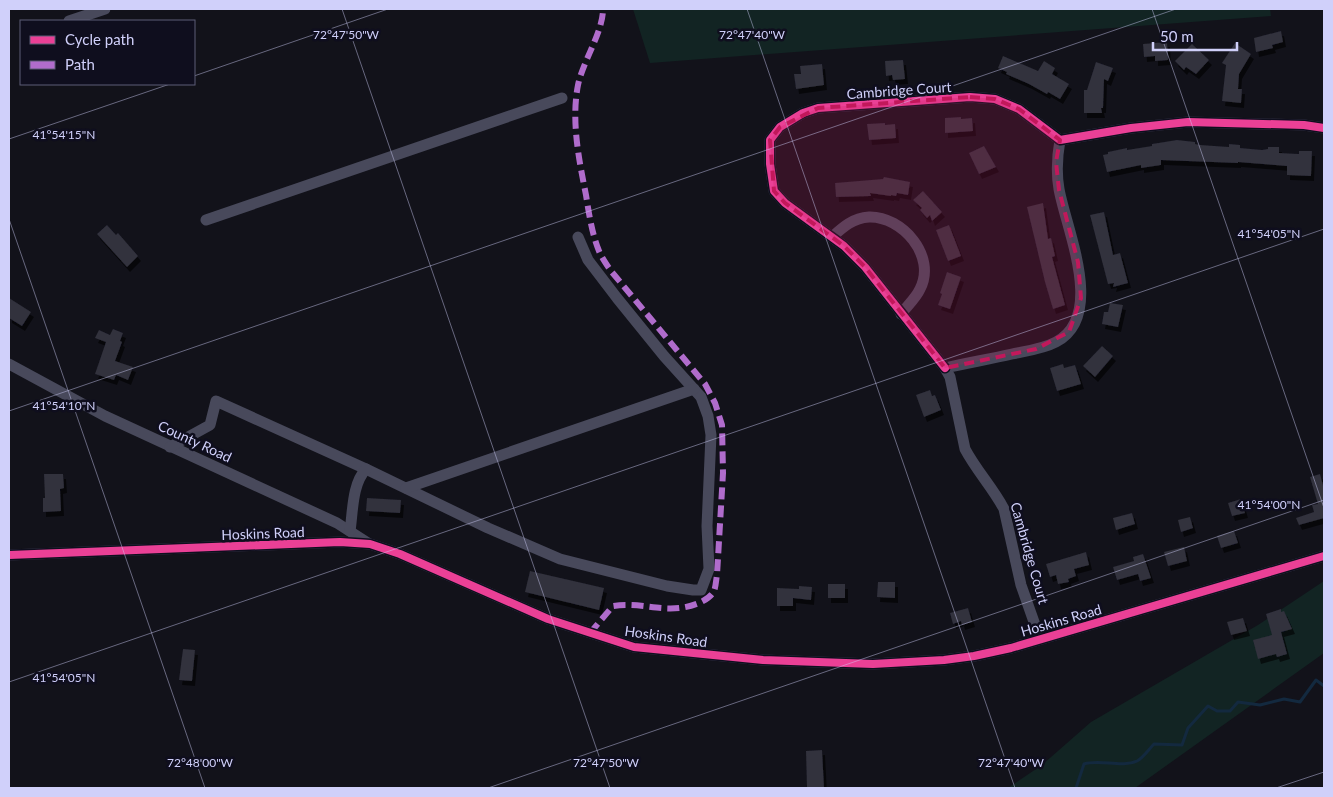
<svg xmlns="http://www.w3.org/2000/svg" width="1333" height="797" viewBox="0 0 1333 797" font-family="Lato,sans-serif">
<defs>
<filter id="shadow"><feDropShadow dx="3" dy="5" stdDeviation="0" flood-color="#0009"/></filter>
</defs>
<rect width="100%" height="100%" fill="#12121a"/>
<!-- green -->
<g fill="#122423">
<polygon points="633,9 1270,9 1271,16 650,63"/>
<polygon points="1324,581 1324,653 1135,788 1008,788 1042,765 1091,722 1258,625"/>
</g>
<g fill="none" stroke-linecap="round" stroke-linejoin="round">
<!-- stream -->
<path stroke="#13293f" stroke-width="3" d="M1076,788L1084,764C1100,759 1122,768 1137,761C1143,758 1149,749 1154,744L1182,745L1188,728L1208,706L1217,711H1230L1238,702L1260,705L1284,699L1300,702L1316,680L1324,686"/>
</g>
<!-- building -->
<g fill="#30303c" filter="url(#shadow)">
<polygon points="1281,31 1283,42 1272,45 1273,48 1256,52 1254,38"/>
<polygon points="1167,42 1168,60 1155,61 1155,56 1144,57 1143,44"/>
<polygon points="1235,43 1251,54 1239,74 1238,89 1242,89 1241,103 1222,101 1226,65 1222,63"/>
<polygon points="1192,44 1209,60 1196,74 1186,67 1184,70 1175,61"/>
<polygon points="1003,56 1038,71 1044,61 1055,68 1052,74 1069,84 1060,99 1048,92 1047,94 1029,84 1006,74 1007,72 998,68"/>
<polygon points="903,60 905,79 893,80 892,75 886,76 885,61"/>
<polygon points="1096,62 1113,68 1108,81 1104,79 1103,108 1101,108 1102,113 1084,113 1084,90 1087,90"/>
<polygon points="822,64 824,85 796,89 794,74 801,74 800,66"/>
<polygon points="961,117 961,119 972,118 973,131 945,133 945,118"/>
<polygon points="885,123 885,125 895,124 896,138 869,140 867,124"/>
<polygon points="1177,140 1195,142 1195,144 1200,145 1229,147 1229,144 1240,145 1240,148 1262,150 1268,149 1268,147 1279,147 1279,153 1299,154 1299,151 1312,151 1311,176 1287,175 1287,166 1238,162 1238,163 1161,160 1161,165 1141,168 1141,165 1107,172 1103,155 1108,154 1108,152 1127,148 1127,150 1152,146 1152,144"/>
<polygon points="984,146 996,167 979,174 969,153"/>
<polygon points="884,177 910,182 908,195 897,193 896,196 891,195 891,196 870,193 871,196 836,197 835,183 883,179"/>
<polygon points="923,191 942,212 932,221 930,215 927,218 920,210 922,208 913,200"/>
<polygon points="1043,203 1048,239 1051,238 1055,256 1052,257 1065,305 1053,309 1045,282 1027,207"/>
<polygon points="1104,212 1113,255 1120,253 1128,283 1113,287 1114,283 1108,284 1090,215"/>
<polygon points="107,225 116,235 118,233 138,256 127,267 97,234"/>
<polygon points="949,225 961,256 948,261 936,230"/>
<polygon points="947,272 961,277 950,309 938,305 942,294 940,293"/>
<polygon points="9,298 31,312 22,326 9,318"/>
<polygon points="1110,303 1123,305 1118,327 1102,324 1104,312 1108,312"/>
<polygon points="113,329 123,333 120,341 122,342 115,361 133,367 128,380 116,375 114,380 95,374 106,342 95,338 99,330 110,335"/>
<polygon points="1102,346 1113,356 1095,377 1083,366"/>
<polygon points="1063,364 1064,368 1075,365 1081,384 1057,391 1050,368"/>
<polygon points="930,390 932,396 935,395 941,410 924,417 916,395"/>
<polygon points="44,474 63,474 64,488 60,489 61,511 43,512 43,498 45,498"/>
<polygon points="1320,474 1324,489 1324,518 1299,525 1296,518 1314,512 1312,505 1318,504 1310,477"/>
<polygon points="367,498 401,500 400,513 366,511"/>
<polygon points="1241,499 1245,513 1232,516 1228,503"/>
<polygon points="1132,513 1135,524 1116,530 1113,518"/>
<polygon points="1190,517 1193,528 1181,532 1178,520"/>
<polygon points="1234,531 1238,543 1221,548 1217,536"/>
<polygon points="1184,547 1187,561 1168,566 1164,552"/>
<polygon points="1086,552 1089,565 1074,569 1076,576 1068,579 1069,582 1058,584 1056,575 1050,577 1046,564"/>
<polygon points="1143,554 1151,578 1140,581 1138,574 1117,580 1113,567 1134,561 1133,557"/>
<polygon points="530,571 604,588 599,610 525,592"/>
<polygon points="878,582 895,582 895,598 877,597"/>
<rect x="828" y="584" width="17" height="14"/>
<polygon points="799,586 812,587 811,600 793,598 793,606 777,606 777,588 799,589"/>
<polygon points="968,608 972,622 962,625 961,621 953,624 950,613"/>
<polygon points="1281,609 1281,612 1284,611 1292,629 1281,632 1287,654 1277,657 1276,654 1258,659 1253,640 1272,635 1266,614"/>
<polygon points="1243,618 1247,631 1231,635 1227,622"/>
<polygon points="183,649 195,650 192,681 179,680"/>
<polygon points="822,750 824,788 807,788 806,751"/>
</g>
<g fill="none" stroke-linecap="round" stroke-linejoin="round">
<!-- minor -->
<g stroke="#48495b" stroke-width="11">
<polyline points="69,21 105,9"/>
<polyline points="206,220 562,98"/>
<path d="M832,237C843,227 853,218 869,217C902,216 937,256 920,289C916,298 907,306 901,314"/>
<polyline points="9,364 105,416 337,523 368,543"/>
<polyline points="945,368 865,267 844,246 785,203 774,191 770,164 770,140 780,127 803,113 818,108 970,97 995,99 1019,109 1060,140 1131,128 1188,122 1304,125 1324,128"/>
<polyline points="170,447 210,425 216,401 366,469 488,528 560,559 667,586 693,590 701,590 709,569 707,526 711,435 708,416 701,397 664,356 617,298 588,260 578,237"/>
<polyline points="406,488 694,389"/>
<path d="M350,531C353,511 352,484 366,469"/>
<polyline points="9,555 340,542 370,544 400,554 548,619 634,647 763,660 873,664 944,660 974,656 1011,648 1324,556"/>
<path d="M1040,639L1021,585L1004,509C993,488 976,470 965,449L950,377L945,368C967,363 990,359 1012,354C1026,351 1043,349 1056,342C1106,316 1066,229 1059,189C1056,172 1057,157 1060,140"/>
</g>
<!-- quiet -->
<path stroke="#b06ccc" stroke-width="6" stroke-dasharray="12 6" stroke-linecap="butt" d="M590,633L613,606C644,601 667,616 699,603C705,600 711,597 714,591C716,586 716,580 717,575L723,473L722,425L715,403L705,384L611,271C607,265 602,258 599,251C592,234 589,214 586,195C579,160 571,121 578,85C583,61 603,32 603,9"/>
<defs>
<g id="cycleway">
<polyline points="945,368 865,267 844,246 785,203 774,191 770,164 770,140 780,127 803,113 818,108 970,97 995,99 1019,109 1060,140 1131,128 1188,122 1304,125 1324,128"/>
<polyline points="9,555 340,542 370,544 400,554 548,619 634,647 763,660 873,664 944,660 974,656 1011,648 1324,556"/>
</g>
</defs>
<!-- cycleway casing -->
<use href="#cycleway" stroke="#0f0e1e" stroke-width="11"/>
<!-- cycleway -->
<use href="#cycleway" stroke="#ea4096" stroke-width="8"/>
</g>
<!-- marked area -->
<path fill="#c2185b" fill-opacity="0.2" stroke="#c2185b" stroke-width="4" stroke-dasharray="10 6" stroke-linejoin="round" d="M970,97L995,99L1019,109L1060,140L1056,162L1059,190L1078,262L1081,298L1069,332L1036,349L945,368L865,267L844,246L785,203L774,191L770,140L780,127L818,108Z"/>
<!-- ticks -->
<path fill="none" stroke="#d0d0fa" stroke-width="1" stroke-opacity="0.45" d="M342,9L610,788M747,9L1015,788M1152,9L1324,508M194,76L388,9M9,139L170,84M9,219L205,788M9,411L1176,9M9,682L1324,229M488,788L1324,500M1276,788L1324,772"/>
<g text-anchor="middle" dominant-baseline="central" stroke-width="5" stroke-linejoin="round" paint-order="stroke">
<!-- street labels -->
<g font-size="14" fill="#d0d0fa" stroke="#0f0e1e">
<text transform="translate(899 90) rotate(-4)">Cambridge Court</text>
<text transform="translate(195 441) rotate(25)">County Road</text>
<text transform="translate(263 533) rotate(-2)">Hoskins Road</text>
<text transform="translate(1030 553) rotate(74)">Cambridge Court</text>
<text transform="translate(1061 620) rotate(-16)">Hoskins Road</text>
<text transform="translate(666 636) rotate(8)">Hoskins Road</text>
</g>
</g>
<g font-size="12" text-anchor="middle" fill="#d0d0fa" stroke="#0f0e1e" stroke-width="5" stroke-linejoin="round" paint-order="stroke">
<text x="346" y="39">72°47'50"W</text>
<text x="752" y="39">72°47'40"W</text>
<text x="64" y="139">41°54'15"N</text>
<text x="1269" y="238">41°54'05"N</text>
<text x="64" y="410">41°54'10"N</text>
<text x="1269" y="509">41°54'00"N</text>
<text x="64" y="682">41°54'05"N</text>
<text x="200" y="767">72°48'00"W</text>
<text x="606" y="767">72°47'50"W</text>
<text x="1011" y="767">72°47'40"W</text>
</g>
<!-- border -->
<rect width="1333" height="797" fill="none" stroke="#d0d0fa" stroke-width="20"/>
<!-- legend -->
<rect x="20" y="20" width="175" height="65" fill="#0f0e1e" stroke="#5c5c76"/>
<rect x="30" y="36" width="25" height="8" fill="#ea4096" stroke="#5c5c76"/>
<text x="65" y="45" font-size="15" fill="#d0d0fa">Cycle path</text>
<rect x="30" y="61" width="25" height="8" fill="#b06ccc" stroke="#5c5c76"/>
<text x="65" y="70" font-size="15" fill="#d0d0fa">Path</text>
<!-- scale -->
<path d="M1153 42v8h84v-8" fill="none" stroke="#d0d0fa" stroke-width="2.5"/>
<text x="1160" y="42" font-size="15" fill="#d0d0fa" stroke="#0f0e1e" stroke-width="4" paint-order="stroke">50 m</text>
</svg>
